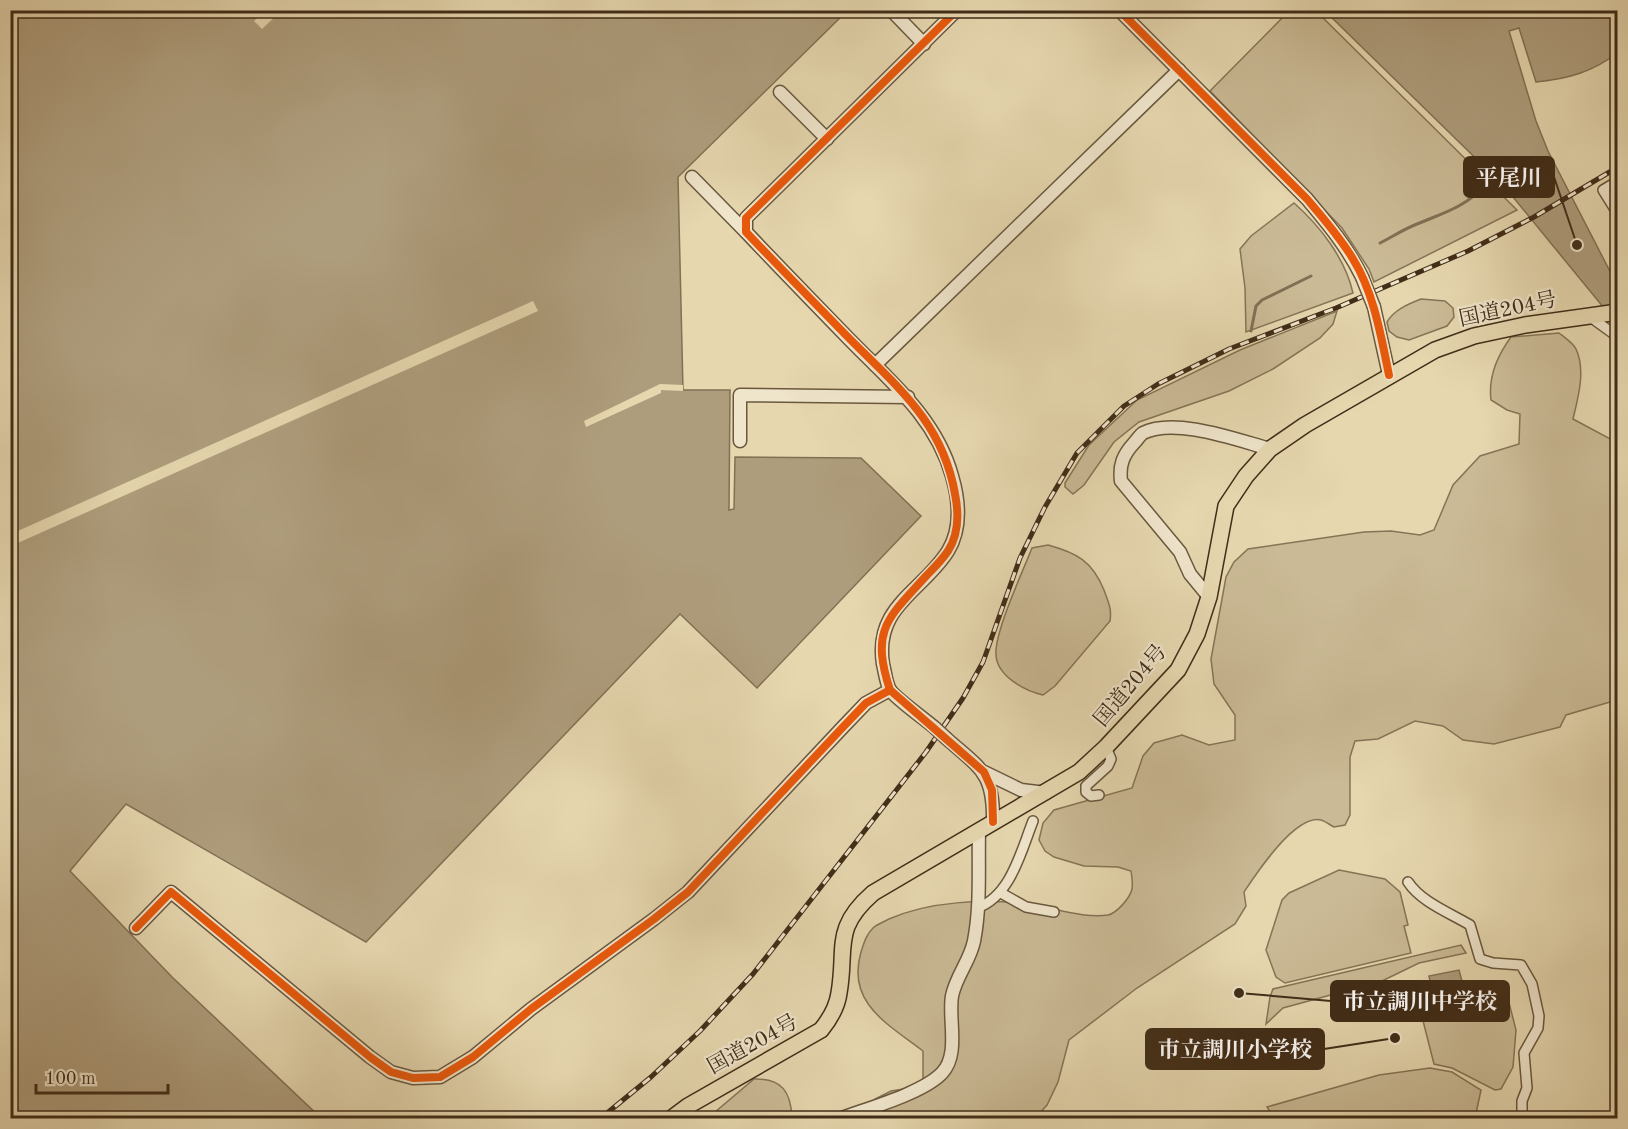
<svg xmlns="http://www.w3.org/2000/svg" width="1628" height="1129" viewBox="0 0 1628 1129" font-family="'Old Standard TT','Noto Serif JP',serif">
<rect width="100%" height="100%" fill="#e6d7af"/>
<filter id="stains"><feTurbulence type="fractalNoise" baseFrequency=".00333" numOctaves="4"/><feColorMatrix values="0 0 0 0 .2 0 0 0 0 .09 0 0 0 0 .02 0 0 0 .5 -.17"/></filter>
<radialGradient id="worn" r=".72"><stop offset=".6" stop-color="#630" stop-opacity="0"/><stop offset="1" stop-color="#630" stop-opacity=".3"/></radialGradient>
<!-- green -->
<g fill="#caba95" stroke="#867456" stroke-width="1.5">
<polygon points="1289,11 1316,11 1517,210 1374,282 1369,269 1342,228 1210,91"/>
<path d="M1294,203C1320,226 1345,258 1353,293L1246,332L1245,288L1240,249L1251,236Z"/>
<path d="M1421,299L1445,301L1453,308L1454,317L1447,326L1409,340L1397,337L1389,331L1387,322C1394,310 1408,304 1421,299Z"/>
<polygon points="1337,311 1333,324 1320,338 1273,369 1229,391 1139,422 1114,442 1084,485 1073,494 1065,487 1065,483 1089,445 1137,400 1240,350"/>
<path d="M1559,333C1564,337 1573,343 1576,349C1586,370 1578,398 1573,419L1612,440L1617,437V700L1566,715L1560,727L1494,744L1463,740L1443,726L1415,721L1378,739L1355,741L1350,757V815L1345,825L1334,827C1330,825 1325,821 1321,820C1295,814 1256,874 1244,892L1246,906L1235,924L1137,988L1069,1040L1058,1082L1047,1105L1035,1118H865L875,1099L891,1091L910,1088L923,1079V1051C888,1024 846,1003 861,952C864,943 866,935 873,928C877,924 884,922 889,919C930,901 983,899 1027,904C1052,907 1084,919 1108,915C1117,913 1130,898 1132,889C1133,883 1132,877 1131,871L1118,867L1084,866L1054,857L1045,851L1039,840L1043,823L1054,810L1132,788L1143,756L1154,743L1182,735L1209,745L1235,740V715L1214,684L1211,659L1226,577L1234,562L1248,549L1364,532L1391,531L1420,535L1434,530L1453,485L1480,456L1519,444L1520,414L1507,410L1491,400C1488,376 1497,356 1511,337Z"/>
<path d="M1048,545C1077,553 1092,561 1104,590C1108,602 1112,608 1110,621L1055,686L1043,695C1025,691 997,676 996,655C994,633 1023,571 1032,548Z"/>
<polygon points="1339,870 1385,879 1400,892 1408,925 1404,926 1411,953 1285,983 1276,977 1266,950 1282,900 1289,893"/>
<polygon points="1461,945 1466,953 1419,963 1382,981 1283,1008 1266,1024 1270,997 1273,989"/>
<polygon points="1506,991 1516,1030 1513,1067 1501,1089 1495,1090 1452,1068 1434,1064 1420,1009"/>
<polygon points="1430,1068 1452,1072 1481,1090 1475,1118 1274,1118 1267,1107 1379,1075"/>
<path d="M754,1079C782,1078 791,1092 792,1118H708Z"/>
</g>
<!-- water -->
<g fill="#ae9d7c" stroke="#827054" stroke-width="1.5">
<polygon points="10,11 847,11 678,177 683,390 730,390 729,510 734,509 735,457 861,458 921,516 757,688 680,614 366,942 126,804 70,871 172,977 321,1118 11,1118"/>
<path d="M1325,11H1617V53C1593,72 1567,79 1536,82L1519,28L1509,31L1536,121L1548,151L1617,285V324L1504,186Z"/>
<polygon points="1459,970 1463,985 1432,991 1429,976"/>
</g>
<!-- pier -->
<g fill="#e6d7af">
<polygon points="265,11 281,11 262,29 254,21"/>
<polygon points="533,301 538,311 11,546 11,534"/>
<polygon points="660,384 683,385 683,391 661,390 661,393 586,427 584,421"/>
</g>
<g fill="none" stroke-linecap="round" stroke-linejoin="round">
<!-- stream -->
<g stroke="#827054" stroke-width="3">
<path d="M1380,243C1392,237 1404,229 1417,224C1443,213 1466,207 1485,185"/>
<polyline points="1251,331 1256,306 1262,300 1311,276"/>
</g>
<defs>
<g id="minor">
<polyline points="1618,181 1603,190 1618,214"/>
<polyline points="1589,316 1618,337"/>
<polyline points="1099,795 1091,796 1086,792 1086,786 1108,766 1111,759 1106,747"/>
<path d="M1408,882C1421,902 1450,913 1470,925L1480,959L1493,963L1521,965L1532,984L1539,1016L1538,1028L1524,1053L1527,1088L1522,1101V1118"/>
<polyline points="1001,893 1026,907 1054,912"/>
<path d="M977,908C1011,896 1021,851 1033,821"/>
</g>
<g id="tertiary">
<polyline points="891,10 924,44"/>
<path d="M1119,10L1307,199C1328,224 1348,248 1362,277"/>
<polyline points="780,92 827,139"/>
<polyline points="692,177 746,232"/>
<polyline points="1374,307 1389,375"/>
<polyline points="875,365 1179,70"/>
<polyline points="740,441 740,395 908,397"/>
<path d="M1209,597L1190,574L1180,552L1121,481C1119,465 1123,455 1134,443C1137,440 1140,435 1143,433C1175,417 1237,440 1270,449"/>
<path d="M935,728C926,720 895,698 890,690C886,683 885,672 883,664C874,606 922,592 948,551C962,528 959,500 952,476C936,418 890,381 850,340C815,304 780,268 746,232V218L957,10"/>
<path d="M947,739C981,769 994,773 993,822"/>
<polyline points="984,772 1021,790 1046,793"/>
<polyline points="136,928 171,892 370,1057 391,1072 413,1078 440,1077 473,1057 531,1009 654,919 688,892 843,727 866,703 890,690"/>
<path d="M842,1118C869,1108 923,1093 942,1073C960,1054 948,1019 952,996C956,976 970,961 974,941C981,905 978,867 979,830"/>
</g>
<path id="trunk" d="M672,1118L688,1106L821,1030C830,1019 837,1008 839,993C847,947 832,929 873,893L1079,772L1106,747L1178,670L1197,634L1209,597L1226,506L1246,476L1270,449L1305,425L1435,350L1474,336L1525,325L1618,312"/>
</defs>
<!-- minor casing -->
<use href="#minor" stroke="#6a583e" stroke-width="12"/>
<!-- tertiary casing -->
<use href="#tertiary" stroke="#6a583e" stroke-width="15"/>
<!-- trunk casing -->
<use href="#trunk" stroke="#412d18" stroke-width="18"/>
<!-- minor -->
<use href="#minor" stroke="#efe5cb" stroke-width="9"/>
<!-- tertiary -->
<use href="#tertiary" stroke="#efe5cb" stroke-width="12"/>
<!-- trunk -->
<use href="#trunk" stroke="#e6d7af" stroke-width="15"/>
<defs>
<polyline id="rail" points="601,1118 651,1077 700,1031 753,974 926,752 963,698 983,662 1020,558 1045,507 1077,453 1124,406 1158,384 1229,349 1336,308 1468,251 1534,217 1618,167"/>
</defs>
<!-- rail casing -->
<use href="#rail" stroke="#412d18" stroke-width="5"/>
<!-- rail -->
<use href="#rail" stroke="#efe5cb" stroke-width="3" stroke-dasharray="9" stroke-linecap="butt"/>
<defs>
<g id="tertiary-bridge">
<polyline points="1362,277 1374,307"/>
<polyline points="935,728 947,739"/>
</g>
</defs>
<!-- tertiary-bridge casing -->
<use href="#tertiary-bridge" stroke="#6a583e" stroke-width="15" stroke-linecap="butt"/>
<!-- tertiary-bridge -->
<use href="#tertiary-bridge" stroke="#efe5cb" stroke-width="12"/>
<defs>
<g id="cycleway">
<path d="M957,10L746,218V232C777,265 809,297 841,330C891,382 942,418 955,494C959,514 959,534 948,551C942,560 934,568 927,575C888,618 870,629 890,690L984,772L992,790L993,822"/>
<path d="M1119,10L1307,199C1323,218 1340,237 1353,259C1374,293 1381,336 1389,375"/>
<polyline points="136,928 171,892 370,1057 391,1072 413,1078 440,1077 473,1057 531,1009 654,919 688,892 843,727 866,703 890,690"/>
</g>
</defs>
<!-- cycleway casing -->
<use href="#cycleway" stroke="#efe5cb" stroke-width="11"/>
<!-- cycleway -->
<use href="#cycleway" stroke="#e8590c" stroke-width="8"/>
</g>
<g text-anchor="middle" dominant-baseline="central" stroke-width="4.5" stroke-linejoin="round" paint-order="stroke">
<!-- street labels -->
<g font-size="21" fill="#412d18" stroke="#efe5cb">
<text transform="translate(1508 310) rotate(-12)">国道204号</text>
<text transform="translate(1131 686) rotate(-50)">国道204号</text>
<text transform="translate(753 1045) rotate(-29)">国道204号</text>
</g>
</g>
<!-- callouts -->
<path fill="none" stroke="#412d18" stroke-width="2" d="M1577 245L1554 177M1239 993L1331 1001M1395 1038L1324 1049"/>
<g fill="#412d18" stroke="#efe5cb" stroke-width="2">
<circle cx="1577" cy="245" r="6"/>
<circle cx="1239" cy="993" r="6"/>
<circle cx="1395" cy="1038" r="6"/>
</g>
<g fill="#412d18" stroke="#412d18" stroke-width="2">
<rect x="1464" y="157" width="90" height="40" rx="6"/>
<rect x="1331" y="981" width="178" height="40" rx="6"/>
<rect x="1146" y="1029" width="178" height="40" rx="6"/>
</g>
<g font-size="22" text-anchor="middle" font-weight="bold" fill="#fff">
<text x="1509" y="185">平尾川</text>
<text x="1420" y="1009">市立調川中学校</text>
<text x="1235" y="1057">市立調川小学校</text>
</g>
<!-- margin -->
<rect width="1628" height="1129" fill="none" stroke="#e6d7af" stroke-width="36"/>
<rect x="12" y="12" width="1604" height="1105" fill="none" stroke="#412d18" stroke-width="3"/>
<rect x="18" y="18" width="1592" height="1093" fill="none" stroke="#412d18" stroke-width="1.5"/>
<!-- scale -->
<path d="M36 1084v9h132v-9" fill="none" stroke="#412d18" stroke-width="3"/>
<text x="45" y="1084" font-size="18" fill="#412d18" stroke="#efe5cb" stroke-width="4.5" paint-order="stroke">100 m</text>
<rect width="100%" height="100%" filter="url(#stains)"/>
<rect width="100%" height="100%" fill="url(#worn)"/>
</svg>
